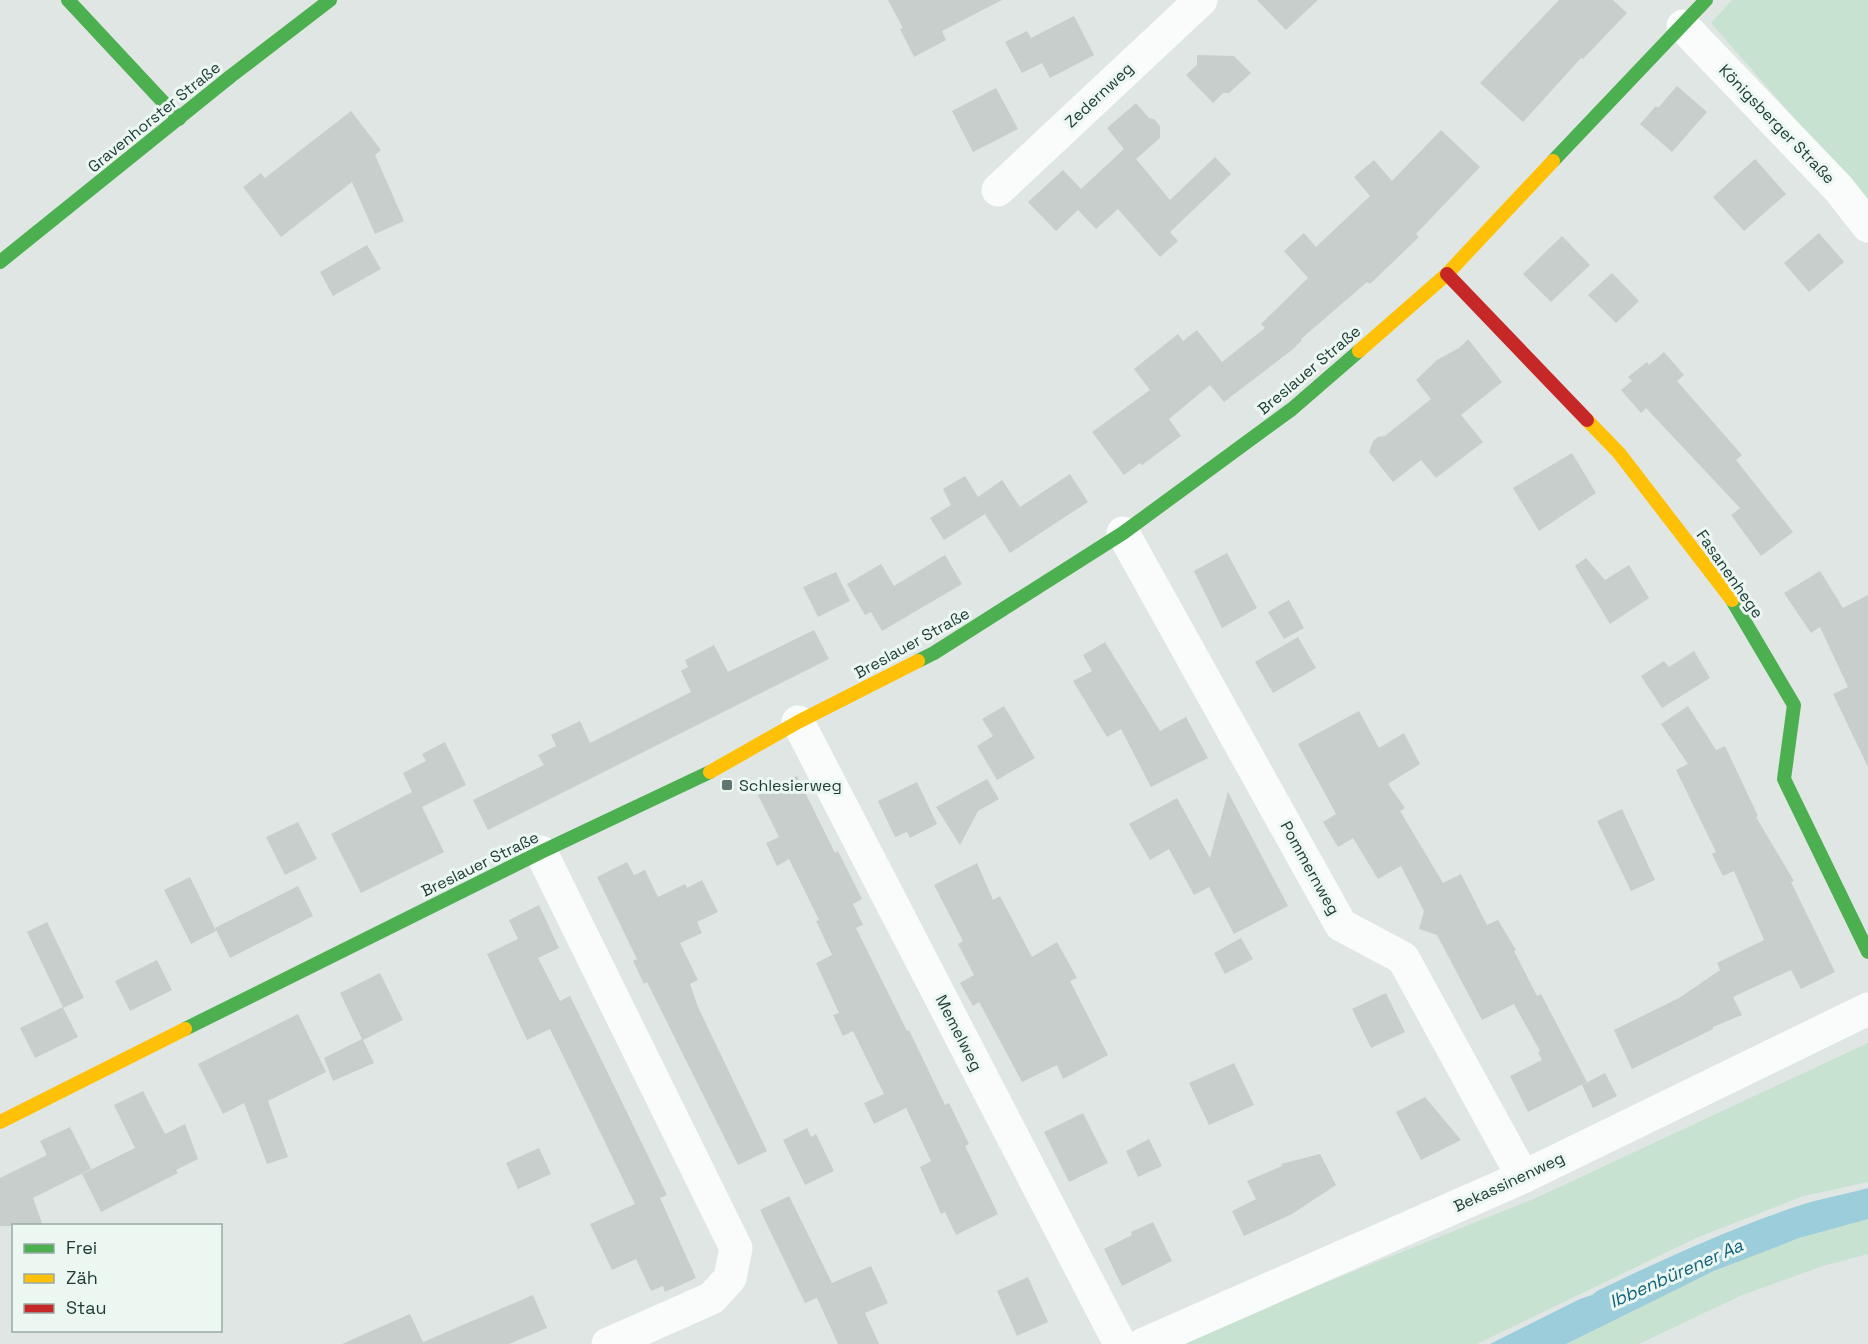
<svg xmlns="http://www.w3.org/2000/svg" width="1868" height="1344" viewBox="0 0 1868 1344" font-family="'Space Grotesk',sans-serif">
<rect width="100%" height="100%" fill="#e0e6e4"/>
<!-- green -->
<g fill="#c7e2d1">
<polygon points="1732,0 1868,0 1868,202 1711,23"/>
<polygon points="1868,1043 1868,1182 1804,1196 1696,1238 1477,1344 1173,1344 1536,1198"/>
<path d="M1868,1219V1254L1823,1266L1742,1295L1639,1344H1566C1663,1296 1761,1242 1868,1219Z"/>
</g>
<!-- water -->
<path fill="#9bcdda" d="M1868,1188V1219L1799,1238L1714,1271L1566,1344H1490L1580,1299L1592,1295L1597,1291C1663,1259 1731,1228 1801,1205C1823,1198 1846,1194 1868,1188Z"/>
<!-- building -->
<g fill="#c7cecb">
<polygon points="888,0 1002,0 942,31 946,40 914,57 900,29 903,28"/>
<polygon points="1257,0 1318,0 1286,30"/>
<polygon points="1559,0 1613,0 1627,13 1583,59 1581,58 1523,122 1480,83"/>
<polygon points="1074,16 1094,55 1050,78 1042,63 1022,73 1005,42 1027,31 1031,38"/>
<polygon points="1197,55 1234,56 1251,73 1229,93 1223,93 1213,103 1186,75 1197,65"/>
<polygon points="1677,86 1707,112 1672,152 1640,124 1656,106 1658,108"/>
<polygon points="996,88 1018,129 973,152 952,111"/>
<polygon points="1136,103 1149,118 1154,119 1160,126 1160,138 1136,159 1170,200 1215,157 1231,174 1170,232 1178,241 1160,257 1118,209 1096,229 1078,210 1056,231 1028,202 1063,170 1081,189 1124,149 1107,128"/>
<polygon points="351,111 381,150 375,155 404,221 375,234 352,182 281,237 243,187 261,173 265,178"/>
<polygon points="1441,130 1480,167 1416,234 1419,237 1370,284 1367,282 1301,339 1302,340 1292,350 1224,402 1210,385 1169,419 1181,436 1142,465 1140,463 1124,475 1092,432 1150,390 1134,369 1178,334 1183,341 1197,330 1222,362 1265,328 1261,324 1308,278 1284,251 1304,233 1316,247 1370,196 1354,177 1374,160 1392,181"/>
<polygon points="1755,159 1786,194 1744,231 1713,197"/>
<polygon points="1819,233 1844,262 1809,292 1784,263"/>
<polygon points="1562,236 1590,265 1551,302 1523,274"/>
<polygon points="367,245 381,269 333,296 320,272"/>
<polygon points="1612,273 1639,301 1616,323 1588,295"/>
<polygon points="1468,339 1502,382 1461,415 1483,442 1436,478 1421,460 1393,482 1369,452 1373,441 1378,437 1385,436 1431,399 1416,380 1437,360 1459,348"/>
<polygon points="1664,352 1684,375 1677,381 1742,455 1736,460 1793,532 1761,556 1731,515 1740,508 1646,408 1641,413 1621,390 1632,381 1628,377 1647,362 1649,365"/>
<polygon points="1572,453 1596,493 1539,531 1513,488"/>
<polygon points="1070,474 1088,502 1010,553 985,514 944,540 930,518 951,505 943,489 965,476 978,497 1002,480 1020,507"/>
<polygon points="1227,553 1257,608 1222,628 1194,571"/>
<polygon points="945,555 962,584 882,631 871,612 865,615 847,584 881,564 894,586"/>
<polygon points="1586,558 1605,580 1629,565 1649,598 1610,624 1575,566"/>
<polygon points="1820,571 1843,608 1868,595 1868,767 1833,694 1848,687 1820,627 1811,633 1784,593"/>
<polygon points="836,572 850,601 818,617 803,587"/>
<polygon points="1289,600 1304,628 1284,639 1268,612"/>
<polygon points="814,630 829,659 488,830 473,800 544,765 538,755 556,746 551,735 580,721 590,743 691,692 681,671 688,667 685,660 714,645 728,672"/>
<polygon points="1298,637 1316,668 1273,693 1255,662"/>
<polygon points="1105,642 1160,731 1186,717 1208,758 1151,787 1121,729 1107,737 1073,681 1092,671 1083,655"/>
<polygon points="1694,651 1710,678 1662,708 1641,676 1664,661 1669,667"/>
<polygon points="1004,706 1035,758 997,780 977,746 993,736 982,719"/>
<polygon points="1688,706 1716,750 1725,746 1758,816 1756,817 1794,881 1791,882 1835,972 1801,989 1791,970 1733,997 1742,1015 1713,1027 1713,1029 1632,1069 1614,1030 1679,998 1720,970 1717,963 1764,940 1734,871 1723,876 1712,854 1716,852 1676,770 1688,764 1661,724"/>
<polygon points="1359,711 1379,748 1404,733 1420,764 1388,784 1405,808 1400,811 1443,883 1461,874 1487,925 1498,920 1516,950 1514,951 1537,996 1541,994 1587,1082 1528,1112 1510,1076 1542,1060 1538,1052 1540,1051 1514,1004 1482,1020 1437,935 1419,929 1424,911 1401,866 1378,879 1353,838 1338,847 1323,822 1336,814 1298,744"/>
<polygon points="445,742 466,785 422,807 444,852 361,893 331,834 412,792 403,773 426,761 422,754"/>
<polygon points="797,776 835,853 838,851 862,899 853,904 863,925 856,928 907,1031 909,1030 945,1105 949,1103 969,1144 965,1146 998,1214 956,1235 945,1212 941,1214 920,1167 931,1161 906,1108 874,1124 864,1103 884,1094 853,1031 843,1036 833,1015 839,1013 816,963 832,955 816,921 819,920 789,859 777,866 766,843 779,837 758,795"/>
<polygon points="987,779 999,799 978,811 960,845 936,807"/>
<polygon points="917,782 937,824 910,838 907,832 895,837 878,801"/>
<polygon points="1228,792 1288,906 1234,934 1209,887 1194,895 1169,849 1150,860 1129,824 1177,798 1210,858"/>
<polygon points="1622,809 1655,880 1631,891 1597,821"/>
<polygon points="298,822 317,859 285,875 266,837"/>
<polygon points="627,862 634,875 645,870 658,897 685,884 687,888 702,880 718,912 697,922 702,933 680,943 698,980 690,984 698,1007 767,1151 738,1165 647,982 644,984 633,961 637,959 597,877"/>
<polygon points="977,863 993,900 1000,896 1032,957 1057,942 1077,978 1070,981 1108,1055 1063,1079 1057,1065 1022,1082 979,1002 973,1006 960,983 974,975 958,944 963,941 934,885"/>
<polygon points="190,877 216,931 191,944 164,890"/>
<polygon points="298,886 313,916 230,958 215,928"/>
<polygon points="539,905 559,948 538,958 560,1001 570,996 601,1059 667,1195 660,1198 696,1278 665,1292 663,1286 651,1291 636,1259 612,1270 590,1224 635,1204 550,1029 527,1040 487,954 518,939 509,920"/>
<polygon points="47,922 84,998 63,1008 78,1037 35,1058 20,1028 63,1007 27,932"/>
<polygon points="1241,938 1253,959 1225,974 1214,953"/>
<polygon points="157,960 172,990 130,1011 115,981"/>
<polygon points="380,973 403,1020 363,1040 374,1063 333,1081 324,1058 362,1039 340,993"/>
<polygon points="1386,993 1405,1032 1371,1048 1352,1009"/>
<polygon points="298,1014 326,1072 268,1101 288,1157 267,1164 244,1103 223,1114 198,1064"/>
<polygon points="1234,1063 1254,1105 1209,1125 1189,1083"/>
<polygon points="1605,1073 1617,1096 1593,1108 1582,1085"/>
<polygon points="143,1091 165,1134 185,1124 198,1159 176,1170 178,1173 101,1212 82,1174 135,1148 114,1105"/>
<polygon points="1425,1097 1461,1140 1421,1160 1396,1112"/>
<polygon points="1083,1113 1108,1163 1069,1182 1044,1132"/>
<polygon points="70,1127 91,1169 33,1198 43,1226 0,1226 0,1178 47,1155 40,1141"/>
<polygon points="807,1128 811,1137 816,1134 834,1171 805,1185 783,1140"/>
<polygon points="1149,1139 1162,1166 1138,1177 1126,1151"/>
<polygon points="539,1148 551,1174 518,1189 506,1163"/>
<polygon points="1320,1154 1336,1185 1292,1214 1244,1236 1232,1211 1256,1199 1247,1181 1282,1166 1281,1164"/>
<polygon points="789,1196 832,1283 871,1266 888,1303 865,1313 879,1344 838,1344 817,1298 805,1303 760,1210"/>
<polygon points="1153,1222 1172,1261 1122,1286 1104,1249 1132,1235 1131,1232"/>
<polygon points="1028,1277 1048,1322 1017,1336 997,1291"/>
<polygon points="533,1295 547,1328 509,1344 342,1344 410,1314 423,1342"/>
</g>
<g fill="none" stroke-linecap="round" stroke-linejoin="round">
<!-- street -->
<g stroke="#fafbfb" stroke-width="33">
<polyline points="1683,26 1839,189 1868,226"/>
<polyline points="998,190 1201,0"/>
<polyline points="1123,533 1341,925 1403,958 1523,1177"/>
<polyline points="798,722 1120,1344"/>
<polyline points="541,852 736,1248 730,1278 712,1298 608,1344"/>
<polyline points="1144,1344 1523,1177 1868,1009"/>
</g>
<!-- fast -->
<g stroke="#4caf50" stroke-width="14">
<polyline points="68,0 179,119"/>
<polyline points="1553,161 1706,0"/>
<polyline points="0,262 231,76 330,0"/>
<polyline points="1732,600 1794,705 1784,779 1868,952"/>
<polyline points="918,661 934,653 1123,533 1292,409 1359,351"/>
<polyline points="185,1029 541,852 710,772"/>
</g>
<!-- slow -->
<g stroke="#ffc107" stroke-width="14">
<polyline points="1359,351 1447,274 1553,161"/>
<polyline points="1587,420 1619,453 1732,600"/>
<polyline points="710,772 798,722 918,661"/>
<polyline points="0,1122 185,1029"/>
</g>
<!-- jam -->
<polyline stroke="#c62828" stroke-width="14" points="1447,274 1587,420"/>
</g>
<!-- markers -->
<rect fill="#617672" stroke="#ecf7f2" stroke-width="2" x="721" y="779" width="12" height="12" rx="3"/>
<g text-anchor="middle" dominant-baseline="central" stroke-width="6" stroke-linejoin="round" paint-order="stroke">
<!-- street labels -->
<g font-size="16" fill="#1d3a34" stroke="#ecf7f2">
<text transform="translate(1099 95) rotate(-43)">Zedernweg</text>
<text transform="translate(154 117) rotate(-39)">Gravenhorster Straße</text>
<text transform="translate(1777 124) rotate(46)">Königsberger Straße</text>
<text transform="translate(1309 370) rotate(-40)">Breslauer Straße</text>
<text transform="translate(1730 574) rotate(55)">Fasanenhege</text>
<text transform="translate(912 643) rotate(-29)">Breslauer Straße</text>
<text transform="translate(480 864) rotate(-26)">Breslauer Straße</text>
<text transform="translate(1310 868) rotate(61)">Pommernweg</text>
<text transform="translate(959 1033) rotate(63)">Memelweg</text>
<text transform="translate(1509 1182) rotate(-25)">Bekassinenweg</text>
</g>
<!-- poi labels -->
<g font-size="16" fill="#1d3a34" stroke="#ecf7f2" text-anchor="start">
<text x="739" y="785">Schlesierweg</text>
</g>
<!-- water labels -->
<g font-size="18" font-style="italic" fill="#12627a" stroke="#ecf7f2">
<text transform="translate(1676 1273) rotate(-24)">Ibbenbürener Aa</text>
</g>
</g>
<!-- legend -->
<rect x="12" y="1224" width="210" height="108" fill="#ecf7f2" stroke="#99aba6" stroke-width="1.5"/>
<rect x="24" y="1244" width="30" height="9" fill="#4caf50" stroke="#99aba6" stroke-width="1.5"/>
<text x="66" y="1254" font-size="18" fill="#1d3a34">Frei</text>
<rect x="24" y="1274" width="30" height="9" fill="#ffc107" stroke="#99aba6" stroke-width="1.5"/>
<text x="66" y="1284" font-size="18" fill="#1d3a34">Zäh</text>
<rect x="24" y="1304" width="30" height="9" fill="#c62828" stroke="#99aba6" stroke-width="1.5"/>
<text x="66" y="1314" font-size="18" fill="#1d3a34">Stau</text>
</svg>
